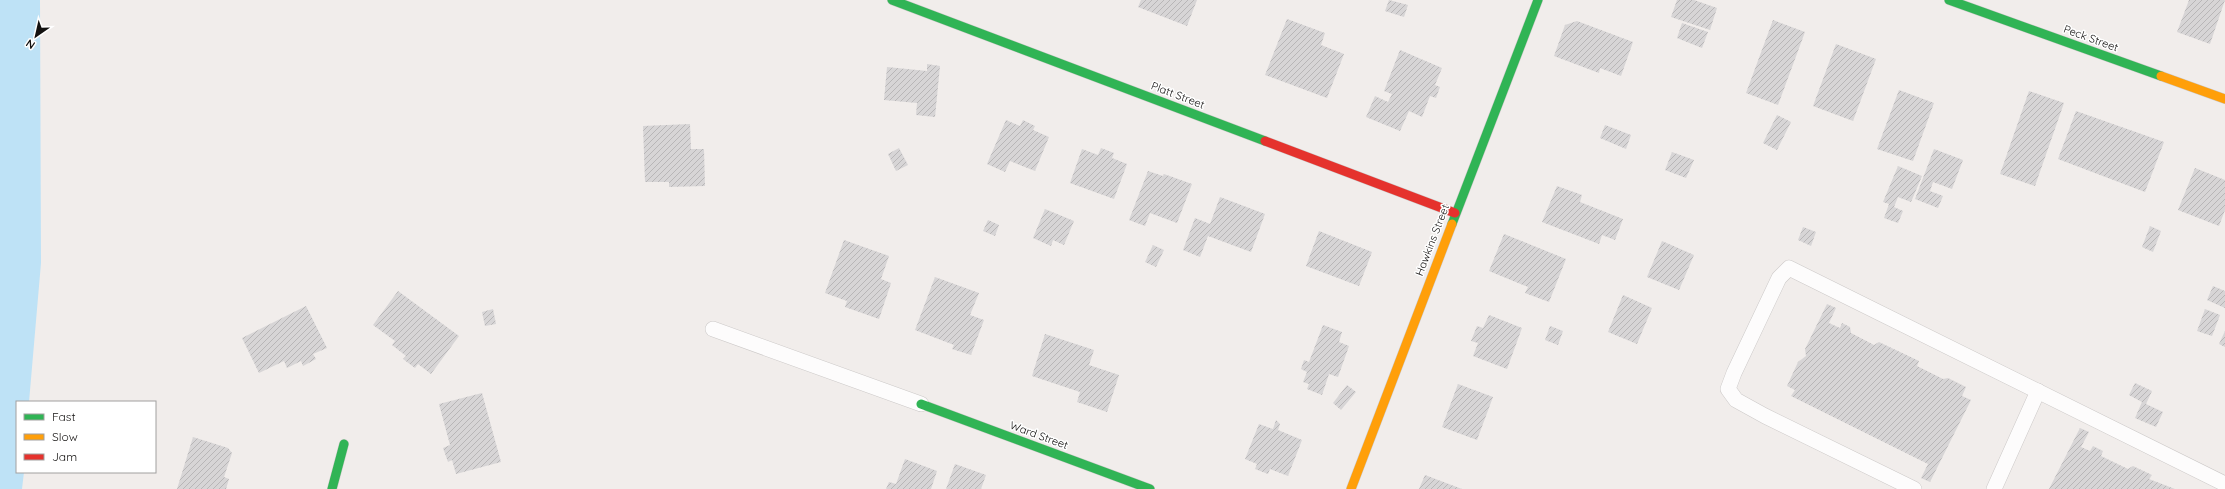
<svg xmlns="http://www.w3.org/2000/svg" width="2225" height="489" viewBox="0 0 2225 489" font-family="Quicksand,sans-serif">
<defs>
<pattern id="building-hatch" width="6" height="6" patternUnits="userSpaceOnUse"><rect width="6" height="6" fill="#d7d5d6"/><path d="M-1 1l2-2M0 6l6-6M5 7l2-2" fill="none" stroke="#b8b6b7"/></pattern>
</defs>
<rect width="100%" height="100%" fill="#f1edeb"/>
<!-- water -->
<polygon fill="#bee2f6" points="0,0 40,0 41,263 29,402 17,402 17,472 24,472 22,489 0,489"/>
<!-- building -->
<g fill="url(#building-hatch)">
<polygon points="1141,0 1197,0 1187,26 1138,7"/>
<polygon points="1389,0 1408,5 1404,17 1385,11"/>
<polygon points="1677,0 1694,0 1717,8 1710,30 1671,17"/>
<polygon points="2189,0 2225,0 2210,44 2177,32"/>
<polygon points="1287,19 1325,33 1321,45 1344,54 1327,98 1265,75"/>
<polygon points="1773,20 1805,32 1778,105 1746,93"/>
<polygon points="1577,21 1633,42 1621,76 1600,68 1599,73 1554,56 1565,25"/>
<polygon points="1682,23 1708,32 1702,48 1677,38"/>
<polygon points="1836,44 1876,59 1853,121 1813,106"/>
<polygon points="1400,50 1442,68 1435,85 1440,87 1436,98 1430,96 1422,117 1409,111 1400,131 1366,117 1375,96 1388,102 1392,94 1384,91"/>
<polygon points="927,64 940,66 935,117 916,115 917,103 884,100 887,67 927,71"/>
<polygon points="1899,90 1934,103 1913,161 1877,149"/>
<polygon points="2029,91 2064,103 2035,186 2000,174"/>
<polygon points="2076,111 2164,142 2145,192 2058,159"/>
<polygon points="1777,115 1791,122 1777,150 1763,143"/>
<polygon points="1006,120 1020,126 1023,120 1035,126 1033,130 1049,137 1035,171 1010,161 1005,172 987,164"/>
<polygon points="690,124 691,149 704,149 705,186 669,187 669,182 645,182 643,126"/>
<polygon points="1605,125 1631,135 1626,149 1600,138"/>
<polygon points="899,148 908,165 896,171 888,154"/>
<polygon points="1101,148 1114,153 1112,158 1127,164 1114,199 1070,183 1082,149 1098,155"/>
<polygon points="1934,149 1963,160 1952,189 1933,182 1930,191 1943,196 1938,208 1915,199"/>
<polygon points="1672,152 1694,160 1686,178 1665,170"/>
<polygon points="1898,166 1922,176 1911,202 1898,197 1894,207 1903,211 1898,223 1884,218 1889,204 1883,202"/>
<polygon points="2195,168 2225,180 2225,210 2219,226 2178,210"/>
<polygon points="1148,171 1163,176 1164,174 1192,184 1177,223 1150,213 1145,226 1129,220"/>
<polygon points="1557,186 1582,195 1580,202 1623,219 1615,240 1602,235 1599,244 1542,222"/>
<polygon points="1220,197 1265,214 1251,252 1208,236 1200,257 1183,250 1195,218 1210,224"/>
<polygon points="1045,209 1074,221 1064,245 1053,240 1051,246 1033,238"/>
<polygon points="988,220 999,225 995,236 983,231"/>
<polygon points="2150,226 2161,231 2153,252 2142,247"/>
<polygon points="1803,227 1816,232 1811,246 1798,240"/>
<polygon points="1319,231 1372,252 1359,286 1306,266"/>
<polygon points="1504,234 1566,259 1549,302 1525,293 1528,287 1489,271"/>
<polygon points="844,240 889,256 881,279 891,283 879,319 845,307 847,301 825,293"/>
<polygon points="1662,241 1694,255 1679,290 1647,277"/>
<polygon points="1153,245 1164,250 1156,267 1145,262"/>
<polygon points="935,277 979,293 970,315 984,320 971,355 952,349 954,345 915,330"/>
<polygon points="2213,286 2225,291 2225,308 2207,300"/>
<polygon points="398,291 459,336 431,374 418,364 415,368 403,359 406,356 392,345 395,341 373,325"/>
<polygon points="1623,295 1652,308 1637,344 1608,332"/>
<polygon points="1827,304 1836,308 1829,323 1840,328 1842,323 1850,327 1851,333 1874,345 1879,342 1919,361 1917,366 1943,379 1948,378 1966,387 1962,396 1971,400 1930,482 1921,478 1928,464 1791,396 1795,390 1787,386 1798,362 1806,356 1805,349"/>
<polygon points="306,306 327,348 313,354 316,359 303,366 301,361 287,368 284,361 259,373 242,338"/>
<polygon points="493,309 496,324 485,326 482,312"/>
<polygon points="2205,309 2220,315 2212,336 2197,331"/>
<polygon points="1489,315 1522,328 1507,369 1473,356 1478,343 1471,341 1477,326 1483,328"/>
<polygon points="1323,325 1342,332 1339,342 1349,346 1338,377 1329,374 1322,395 1307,389 1309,384 1303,382 1307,372 1301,369 1304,360 1309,362"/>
<polygon points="1550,326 1563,331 1558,345 1545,340"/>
<polygon points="2225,331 2225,347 2219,344"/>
<polygon points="1045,334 1094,350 1089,365 1119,375 1107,412 1077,402 1080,392 1032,376"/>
<polygon points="2135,383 2152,391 2146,404 2163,412 2156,427 2135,418 2142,402 2129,395"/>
<polygon points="1458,384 1493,397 1477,440 1442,427"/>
<polygon points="1347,385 1356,392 1341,410 1333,403"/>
<polygon points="482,393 501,462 456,474 452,460 448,462 443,448 450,445 439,404"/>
<polygon points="1276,420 1280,424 1278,430 1302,440 1288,476 1270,469 1268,474 1255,469 1257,464 1245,459 1259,424 1273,429"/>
<polygon points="2080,428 2089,432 2081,447 2090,451 2093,446 2103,451 2101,456 2128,469 2133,466 2152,475 2149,479 2175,489 2049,489"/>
<polygon points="193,437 228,448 232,453 224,477 229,479 226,489 177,489"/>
<polygon points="905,459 937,471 931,489 886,489 889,482 896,484"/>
<polygon points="955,464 986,475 981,489 946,489"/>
<polygon points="1425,475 1462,489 1419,489"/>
</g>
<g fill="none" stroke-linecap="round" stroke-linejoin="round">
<defs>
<g id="lane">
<polyline points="713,329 921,404"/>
<polyline points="1914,489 1765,416 1736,400 1728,389 1734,373 1779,278 1789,268 2225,484"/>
<polyline points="1994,489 2038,391"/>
</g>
<g id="fast">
<polyline points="892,0 1265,141"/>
<polyline points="1949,0 2161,76"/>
<polyline points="1452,224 1538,0"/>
<polyline points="921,404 1150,489"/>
<polyline points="332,489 344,444"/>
</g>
<g id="slow">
<polyline points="2161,76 2225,99"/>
<polyline points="1351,489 1452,224"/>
</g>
<polyline id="jam" points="1265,141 1455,213"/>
</defs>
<!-- lane casing -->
<use href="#lane" stroke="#ccc9c8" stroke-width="16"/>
<!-- fast casing -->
<use href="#fast" stroke="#ccc9c8" stroke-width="10"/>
<!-- slow casing -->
<use href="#slow" stroke="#ccc9c8" stroke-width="10"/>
<!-- jam casing -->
<use href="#jam" stroke="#ccc9c8" stroke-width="10"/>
<!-- lane -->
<use href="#lane" stroke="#fdfcfc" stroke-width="15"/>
<!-- fast -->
<use href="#fast" stroke="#30b455" stroke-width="9"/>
<!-- slow -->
<use href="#slow" stroke="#ff9f0a" stroke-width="9"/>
<!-- jam -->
<use href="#jam" stroke="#e5322d" stroke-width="9"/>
</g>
<g text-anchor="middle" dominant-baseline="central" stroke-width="3" stroke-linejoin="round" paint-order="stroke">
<!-- street labels -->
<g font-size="11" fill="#131110" stroke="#fff">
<text transform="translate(2091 38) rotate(20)">Peck Street</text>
<text transform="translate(1178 95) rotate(21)">Platt Street</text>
<text transform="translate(1432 240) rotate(-69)">Hawkins Street</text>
<text transform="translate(1039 435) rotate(20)">Ward Street</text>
</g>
</g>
<!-- legend -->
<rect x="16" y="401" width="140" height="72" fill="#ffffff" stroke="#a1a09f"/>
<rect x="24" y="414" width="20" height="6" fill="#30b455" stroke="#a1a09f"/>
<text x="52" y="421" font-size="12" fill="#131110">Fast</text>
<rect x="24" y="434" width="20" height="6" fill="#ff9f0a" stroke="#a1a09f"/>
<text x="52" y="441" font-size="12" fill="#131110">Slow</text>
<rect x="24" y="454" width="20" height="6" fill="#e5322d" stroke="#a1a09f"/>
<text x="52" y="461" font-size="12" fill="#131110">Jam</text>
<!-- north arrow -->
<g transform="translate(36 36) rotate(214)" stroke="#ffffff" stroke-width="3" paint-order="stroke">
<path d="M0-3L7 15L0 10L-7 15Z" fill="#131110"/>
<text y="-6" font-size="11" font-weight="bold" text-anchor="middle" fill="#131110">N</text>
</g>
</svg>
